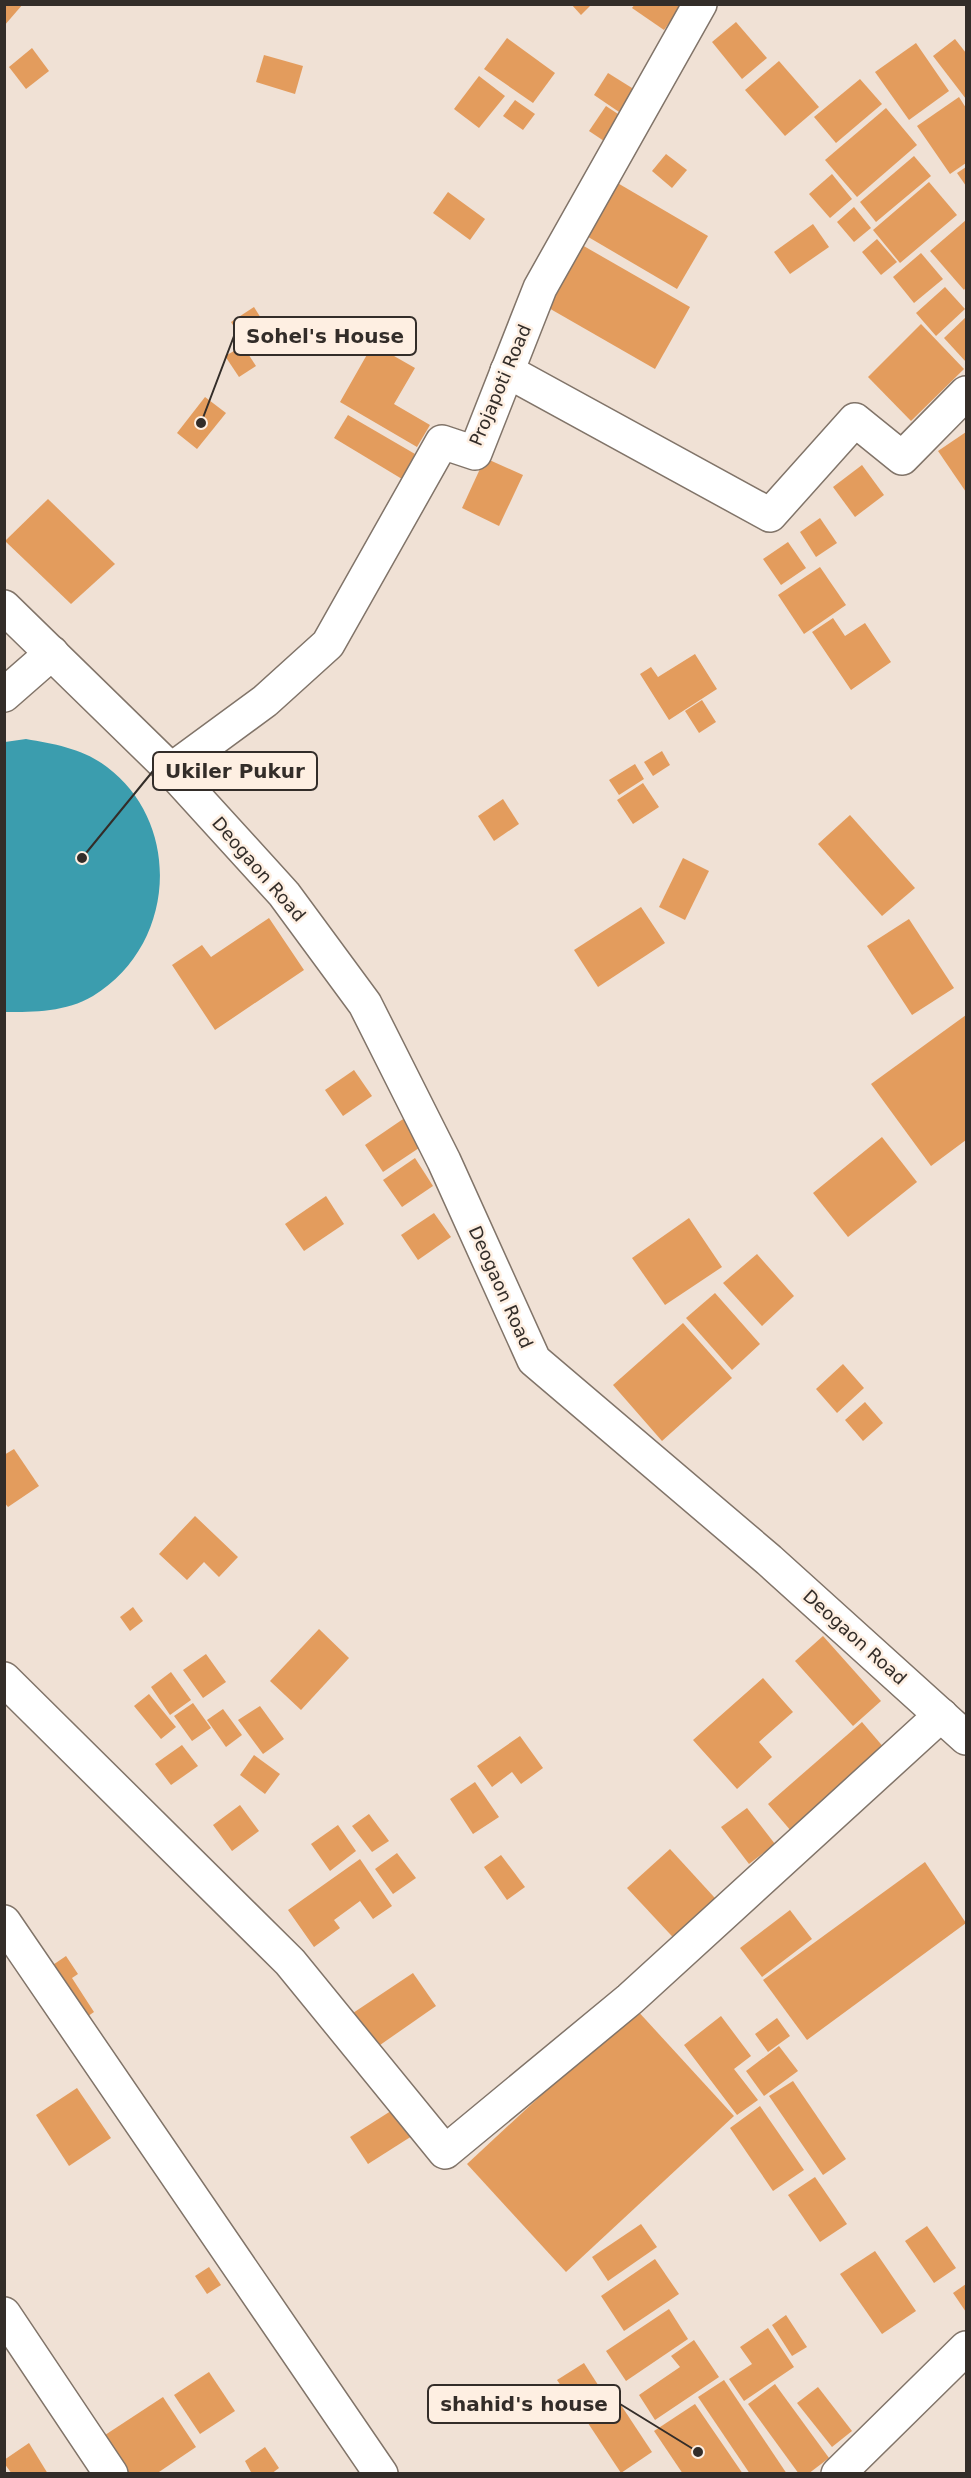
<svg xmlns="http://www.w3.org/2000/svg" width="971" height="2478" viewBox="0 0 971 2478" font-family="'DejaVu Sans',sans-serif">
<rect width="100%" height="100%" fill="#f0e1d5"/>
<!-- water -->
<path fill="#3b9dae" d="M26,739C55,744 84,749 107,767C184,825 175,947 93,996C66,1012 35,1012 5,1012V742Z"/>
<!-- building -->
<g fill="#e39c5d">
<polygon points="4,4 23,4 4,26"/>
<polygon points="571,4 592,4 581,15"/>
<polygon points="635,4 680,4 682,5 664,30 632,8"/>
<polygon points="736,22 767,58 742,79 712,42"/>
<polygon points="507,38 555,73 533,103 484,69"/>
<polygon points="955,39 966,53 966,99 933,56"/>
<polygon points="916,43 949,91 909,120 875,72"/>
<polygon points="32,48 49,71 26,89 9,67"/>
<polygon points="264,55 303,66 295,94 256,82"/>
<polygon points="779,61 819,107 785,136 745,90"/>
<polygon points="608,73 640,93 625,116 594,95"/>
<polygon points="479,76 505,96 479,128 454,109"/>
<polygon points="860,79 882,104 836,143 814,117"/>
<polygon points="959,97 966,108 966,163 950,174 917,126"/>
<polygon points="515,100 535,114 523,130 503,116"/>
<polygon points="606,106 624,118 607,143 589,131"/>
<polygon points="886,108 917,145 857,197 825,160"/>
<polygon points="666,154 687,170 672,188 652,171"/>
<polygon points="914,156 931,176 876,222 860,202"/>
<polygon points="966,167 966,186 957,173"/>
<polygon points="832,174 852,199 830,218 809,194"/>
<polygon points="609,178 708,236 677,289 578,231"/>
<polygon points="929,182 957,215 900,263 873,230"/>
<polygon points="448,192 485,219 470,240 433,213"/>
<polygon points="854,207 871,228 854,242 837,222"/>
<polygon points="966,220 966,287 964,290 930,251"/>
<polygon points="813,224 829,247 790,274 774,252"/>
<polygon points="877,239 897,262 881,275 862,252"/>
<polygon points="582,245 690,307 655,369 547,307"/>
<polygon points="921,253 943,279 914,303 893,277"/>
<polygon points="945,287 965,309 936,336 916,313"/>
<polygon points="254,307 264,323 241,338 231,322"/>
<polygon points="966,317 966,362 944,338"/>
<polygon points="921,324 964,369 911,421 868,377"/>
<polygon points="373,344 415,368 394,404 430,425 417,447 340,402"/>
<polygon points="243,346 256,366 239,377 225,356"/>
<polygon points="205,397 226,413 197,449 177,433"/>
<polygon points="348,415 415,454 402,479 334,438"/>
<polygon points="966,432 966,492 938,451"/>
<polygon points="485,458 523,475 499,526 462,508"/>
<polygon points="862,465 884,495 855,517 833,487"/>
<polygon points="48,499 115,564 71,604 5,541"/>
<polygon points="820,518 837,543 816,557 800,532"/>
<polygon points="788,542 806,568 781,585 763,559"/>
<polygon points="820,567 846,605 804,634 778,595"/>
<polygon points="833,618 845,636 865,623 891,662 851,690 812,632"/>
<polygon points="695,654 717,689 669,720 640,674 651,667 658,677"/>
<polygon points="702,700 716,722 699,733 685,711"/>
<polygon points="662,751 670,765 653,776 644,762"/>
<polygon points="635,764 644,779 619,795 609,780"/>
<polygon points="643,783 659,807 633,824 617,800"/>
<polygon points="503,799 519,824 494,841 478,816"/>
<polygon points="850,815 915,888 882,916 818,844"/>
<polygon points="683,858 709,871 685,920 659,907"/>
<polygon points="641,907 665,943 598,987 574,950"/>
<polygon points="269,918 304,970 215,1030 172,965 202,945 211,957"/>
<polygon points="909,919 954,988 912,1015 867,946"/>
<polygon points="966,1015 966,1140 931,1166 871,1084"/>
<polygon points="354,1070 372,1096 343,1116 325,1090"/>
<polygon points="409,1115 428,1142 383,1172 365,1145"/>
<polygon points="882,1137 917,1182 848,1237 813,1193"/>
<polygon points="415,1158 433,1186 402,1207 383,1180"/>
<polygon points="326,1196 344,1224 304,1251 285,1224"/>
<polygon points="434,1213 451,1237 418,1260 401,1235"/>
<polygon points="689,1218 722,1267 665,1305 632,1258"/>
<polygon points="757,1254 794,1296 762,1326 723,1283"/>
<polygon points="715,1293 760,1344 732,1370 686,1318"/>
<polygon points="683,1323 732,1378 662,1441 613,1385"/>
<polygon points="843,1364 864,1388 837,1413 816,1389"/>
<polygon points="865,1402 883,1423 863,1441 845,1420"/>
<polygon points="14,1449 39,1486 8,1507 4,1502 4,1455"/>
<polygon points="195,1516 238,1557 219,1577 204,1562 187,1580 159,1554"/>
<polygon points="133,1607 143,1621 130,1631 120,1617"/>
<polygon points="319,1629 349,1658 301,1710 270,1681"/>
<polygon points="823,1636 881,1701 853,1726 795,1661"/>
<polygon points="206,1654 226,1682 203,1698 183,1670"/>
<polygon points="171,1672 191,1700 170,1715 151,1687"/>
<polygon points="763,1678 793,1712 759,1742 772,1757 737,1789 693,1740"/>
<polygon points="149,1694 176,1727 161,1739 134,1706"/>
<polygon points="193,1703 211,1728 192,1741 174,1716"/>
<polygon points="260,1706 284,1739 263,1754 238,1720"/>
<polygon points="223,1709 242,1735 226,1747 207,1720"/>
<polygon points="862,1722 891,1756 797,1838 768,1804"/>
<polygon points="520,1736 543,1768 521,1784 512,1772 492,1787 477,1766"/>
<polygon points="182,1745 198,1766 171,1785 155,1764"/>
<polygon points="254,1755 280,1774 265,1794 240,1775"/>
<polygon points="475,1782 499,1817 473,1834 450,1799"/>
<polygon points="240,1805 259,1831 232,1851 213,1825"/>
<polygon points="747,1808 775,1844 749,1864 721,1827"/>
<polygon points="369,1814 389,1841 372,1852 352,1826"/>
<polygon points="338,1825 356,1851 330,1871 311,1844"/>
<polygon points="670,1849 725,1909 683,1948 627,1888"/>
<polygon points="397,1853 416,1878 393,1894 375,1869"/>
<polygon points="501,1855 525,1887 507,1900 484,1867"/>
<polygon points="360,1859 392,1906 373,1919 360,1901 334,1920 340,1928 314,1947 288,1910"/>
<polygon points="925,1862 966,1923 807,2040 763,1980"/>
<polygon points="790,1910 812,1939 762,1977 740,1948"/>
<polygon points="66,1956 78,1974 72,1978 94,2012 78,2023 44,1971"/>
<polygon points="413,1973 436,2006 370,2052 347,2017"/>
<polygon points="635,2008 734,2116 566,2272 467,2164"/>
<polygon points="721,2016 751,2056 734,2069 758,2100 737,2115 684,2045"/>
<polygon points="777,2018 790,2036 768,2052 755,2034"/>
<polygon points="779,2046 798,2071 764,2096 746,2071"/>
<polygon points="793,2081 846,2159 823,2175 769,2096"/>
<polygon points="77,2088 111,2138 69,2166 36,2115"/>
<polygon points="760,2106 804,2170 773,2191 730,2128"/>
<polygon points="394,2109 412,2136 368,2164 350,2137"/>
<polygon points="815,2177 847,2224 820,2242 788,2195"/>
<polygon points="641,2224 657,2247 608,2281 592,2257"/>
<polygon points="927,2226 956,2268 934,2283 905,2241"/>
<polygon points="875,2251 916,2311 882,2334 840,2274"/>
<polygon points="655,2259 679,2294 624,2331 601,2296"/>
<polygon points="209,2267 221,2285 207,2294 195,2276"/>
<polygon points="966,2284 966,2312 953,2293"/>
<polygon points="669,2309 688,2339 626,2381 606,2351"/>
<polygon points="786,2315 807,2347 792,2356 772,2325"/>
<polygon points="768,2328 794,2367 744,2401 729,2379 752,2364 740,2347"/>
<polygon points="694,2340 719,2377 655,2420 639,2395 680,2367 671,2356"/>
<polygon points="584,2363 600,2388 574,2405 557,2380"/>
<polygon points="209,2372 235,2411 200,2434 174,2395"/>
<polygon points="724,2380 787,2474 750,2474 698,2397"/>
<polygon points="775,2384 829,2458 808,2474 799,2474 748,2404"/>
<polygon points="818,2387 852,2431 832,2447 797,2403"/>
<polygon points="611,2390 652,2452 621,2473 580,2411"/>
<polygon points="163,2397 196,2447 156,2474 126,2474 102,2437"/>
<polygon points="695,2404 743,2474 683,2474 654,2431"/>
<polygon points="29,2443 48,2474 12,2474 4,2463 4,2460"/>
<polygon points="265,2447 279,2468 271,2474 252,2474 245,2461"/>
</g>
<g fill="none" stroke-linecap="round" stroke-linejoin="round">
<defs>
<g id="minor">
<polyline points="507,371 770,515 855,420 902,458 966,393"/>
<polyline points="4,607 171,770 284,894 365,1004 444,1161 534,1360 769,1560 966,1738"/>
<polyline points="4,695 52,653"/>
<polyline points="171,770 265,701 328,644 442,442 475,453 540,288 700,4"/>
<polyline points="4,1679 290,1962 445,2152 630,1999 941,1715"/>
<polyline points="4,1922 381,2474"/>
<polyline points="4,2314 111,2474"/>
<polyline points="838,2474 966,2348"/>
</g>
</defs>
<!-- minor casing -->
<use href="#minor" stroke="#817469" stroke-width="36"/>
<!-- minor -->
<use href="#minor" stroke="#fff" stroke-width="33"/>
</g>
<g text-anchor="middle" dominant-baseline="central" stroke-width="5" stroke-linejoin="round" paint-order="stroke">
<!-- street labels -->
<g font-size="18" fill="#332d29" stroke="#feefe2">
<text transform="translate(500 385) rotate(-67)">Projapoti Road</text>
<text transform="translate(259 869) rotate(49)">Deogaon Road</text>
<text transform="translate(501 1287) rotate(66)">Deogaon Road</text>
<text transform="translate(855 1637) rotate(42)">Deogaon Road</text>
</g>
</g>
<!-- callouts -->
<path fill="none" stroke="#332d29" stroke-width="2" d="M201 423L234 336M82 858L153 771M698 2452L620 2404"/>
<g fill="#332d29" stroke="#feefe2" stroke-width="2">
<circle cx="201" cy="423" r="6"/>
<circle cx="82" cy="858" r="6"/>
<circle cx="698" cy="2452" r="6"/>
</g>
<g fill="#feefe2" stroke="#332d29" stroke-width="2">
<rect x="234" y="317" width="182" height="38" rx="6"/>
<rect x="153" y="752" width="164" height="38" rx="6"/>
<rect x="428" y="2385" width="192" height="38" rx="6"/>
</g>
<g font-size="20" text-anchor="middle" font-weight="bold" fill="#332d29">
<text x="325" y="343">Sohel's House</text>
<text x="235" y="778">Ukiler Pukur</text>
<text x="524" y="2411">shahid's house</text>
</g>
<!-- border -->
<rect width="971" height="2478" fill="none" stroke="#332d29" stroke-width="12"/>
</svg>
